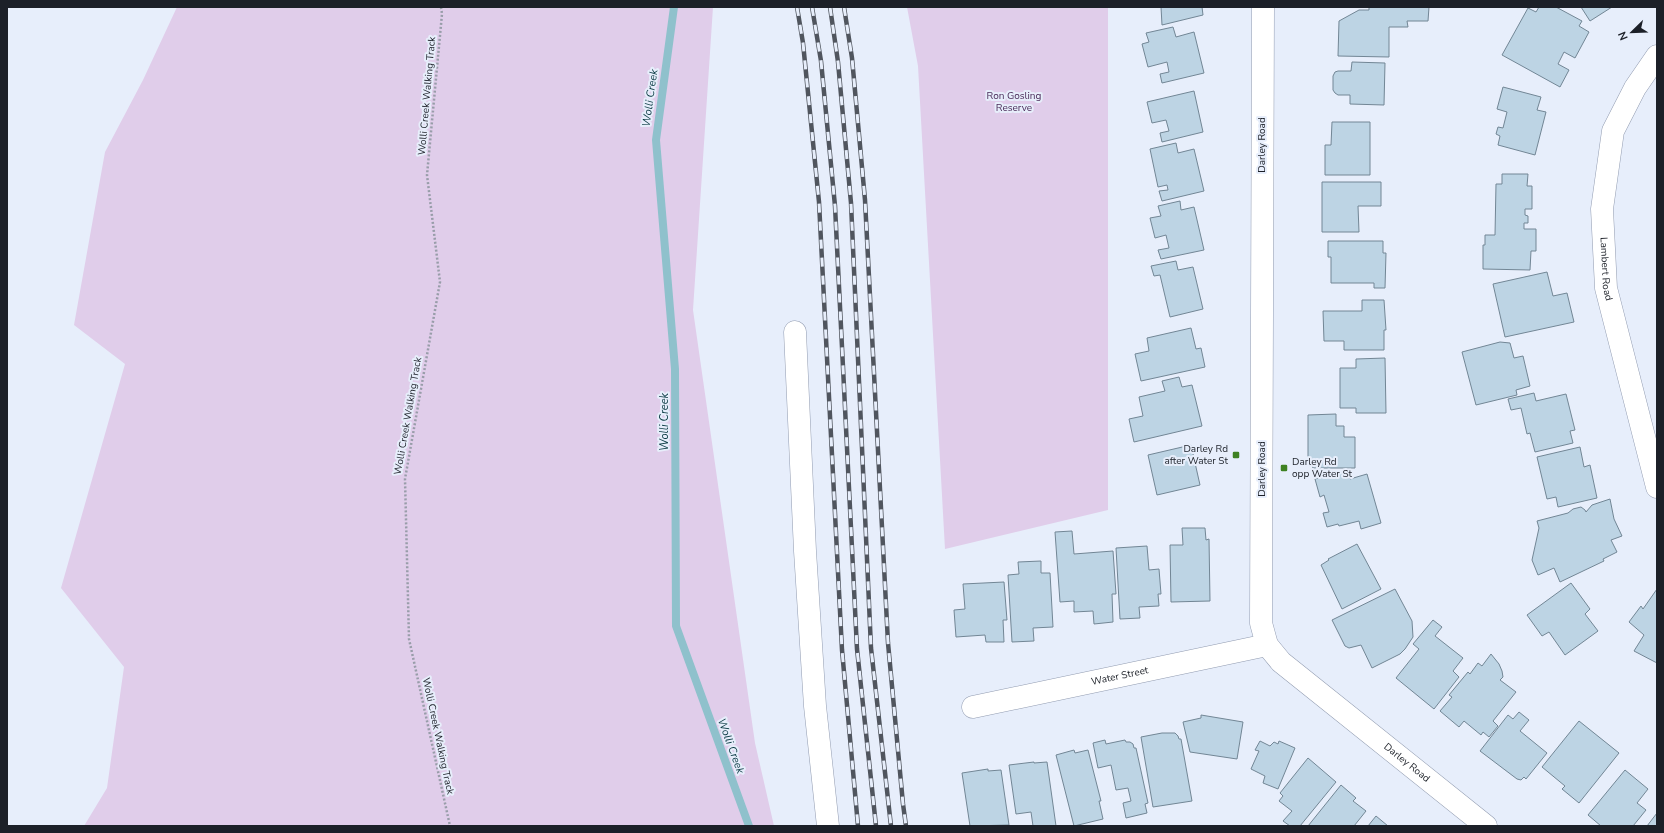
<svg xmlns="http://www.w3.org/2000/svg" width="1664" height="833" viewBox="0 0 1664 833" font-family="'Nunito Sans',sans-serif">
<rect width="100%" height="100%" fill="#e7eefb"/>
<!-- green -->
<g fill="#e0cdea">
<polygon points="177,7 713,7 693,310 755,743 774,826 84,826 107,788 124,667 61,588 125,364 74,325 105,152 143,80"/>
<polygon points="907,7 1108,7 1108,510 945,549 918,66"/>
</g>
<g fill="none" stroke-linecap="round" stroke-linejoin="round">
<!-- stream -->
<polyline stroke="#8fc1cc" stroke-width="8" points="674,7 656,140 675,369 676,626 749,826"/>
</g>
<!-- building -->
<g fill="#bdd4e4" stroke="#728695">
<polygon points="1161,7 1202,7 1203,15 1162,25"/>
<polygon points="1369,7 1429,7 1428,21 1407,21 1408,27 1389,27 1389,57 1338,56 1339,21 1359,10 1369,10"/>
<polygon points="1539,7 1556,7 1582,21 1579,26 1589,32 1575,58 1564,52 1558,64 1569,70 1560,87 1502,55 1528,8 1536,12"/>
<polygon points="1581,7 1612,7 1590,21"/>
<polygon points="1173,27 1176,37 1194,32 1204,73 1162,83 1160,74 1169,72 1167,62 1148,67 1142,44 1149,42 1146,33"/>
<polygon points="1352,62 1385,63 1384,105 1350,104 1350,95 1338,95 1335,93 1333,90 1333,76 1335,72 1338,71 1351,71"/>
<polygon points="1503,87 1541,97 1537,110 1546,112 1535,155 1498,145 1500,136 1496,134 1498,127 1503,128 1507,112 1497,109"/>
<polygon points="1194,91 1203,132 1162,142 1160,133 1169,131 1166,120 1152,123 1147,102"/>
<polygon points="1332,122 1370,122 1370,175 1325,175 1325,145 1331,145"/>
<polygon points="1176,143 1178,153 1194,149 1204,191 1162,201 1159,191 1168,190 1167,185 1158,187 1150,149"/>
<polygon points="1502,174 1528,174 1527,186 1532,186 1532,209 1525,209 1525,215 1528,216 1528,223 1524,223 1524,229 1536,229 1536,251 1531,251 1530,270 1483,269 1483,245 1485,245 1485,235 1495,235 1496,184 1502,184"/>
<polygon points="1322,182 1381,182 1381,206 1358,206 1359,232 1322,232"/>
<polygon points="1180,201 1181,210 1194,207 1204,250 1161,259 1158,250 1169,248 1166,235 1155,238 1150,218 1161,216 1158,206"/>
<polygon points="1328,241 1383,241 1383,253 1386,253 1385,288 1374,288 1374,283 1331,283 1331,257 1328,257"/>
<polygon points="1176,261 1178,270 1193,267 1203,309 1170,317 1160,275 1154,276 1151,266"/>
<polygon points="1547,272 1553,296 1567,293 1574,322 1505,337 1493,284"/>
<polygon points="1362,300 1384,300 1386,330 1384,330 1384,350 1344,350 1344,341 1324,341 1323,311 1362,311"/>
<polygon points="1191,328 1196,349 1201,348 1205,367 1141,381 1135,354 1149,351 1147,338"/>
<polygon points="1500,342 1510,343 1514,358 1523,356 1530,386 1516,390 1517,395 1476,405 1462,352"/>
<polygon points="1385,358 1386,413 1356,413 1356,408 1340,408 1340,368 1356,368 1356,359"/>
<polygon points="1179,377 1182,387 1192,385 1202,426 1134,442 1129,419 1143,416 1139,397 1165,391 1162,381"/>
<polygon points="1534,393 1536,401 1566,394 1575,430 1570,431 1573,443 1535,452 1530,433 1527,434 1521,408 1511,410 1508,399"/>
<polygon points="1336,414 1336,426 1344,426 1344,437 1355,437 1355,468 1313,468 1308,456 1308,415"/>
<polygon points="1191,445 1200,485 1157,495 1148,455"/>
<polygon points="1580,447 1584,467 1590,465 1597,498 1558,507 1556,497 1547,499 1537,457"/>
<polygon points="1348,470 1350,479 1367,474 1381,523 1361,529 1359,521 1339,526 1338,524 1327,527 1323,513 1329,512 1324,495 1320,497 1315,479"/>
<polygon points="1610,499 1614,519 1622,536 1611,540 1617,552 1603,559 1604,561 1560,582 1554,568 1538,575 1532,560 1539,528 1537,521 1568,513 1573,509 1581,507 1585,510 1586,512 1592,505"/>
<polygon points="1182,528 1205,528 1206,540 1209,539 1210,601 1171,602 1170,545 1183,545"/>
<polygon points="1072,531 1074,554 1113,551 1116,594 1112,594 1113,622 1094,624 1093,611 1074,612 1074,601 1060,602 1055,532"/>
<polygon points="1357,544 1381,589 1342,609 1321,565 1329,560 1328,559"/>
<polygon points="1147,546 1149,570 1159,569 1161,594 1158,594 1159,606 1139,607 1140,618 1120,619 1116,548"/>
<polygon points="1041,561 1041,573 1050,573 1053,627 1033,628 1034,641 1012,642 1008,575 1019,574 1018,562"/>
<polygon points="1004,582 1007,620 1003,620 1004,642 986,642 985,635 956,637 954,610 965,609 963,584"/>
<polygon points="1571,583 1590,609 1585,614 1598,631 1565,655 1549,632 1542,636 1527,615"/>
<polygon points="1395,589 1412,621 1413,637 1405,649 1400,654 1372,668 1361,645 1349,648 1345,646 1332,620"/>
<polygon points="1657,589 1657,663 1634,651 1644,635 1629,622 1641,606 1643,609"/>
<polygon points="1433,620 1442,627 1435,636 1463,658 1453,671 1459,677 1434,709 1396,678 1419,649 1413,644"/>
<polygon points="1491,654 1499,664 1502,671 1503,677 1500,680 1516,692 1493,721 1498,726 1489,737 1483,732 1481,735 1464,721 1459,727 1440,711 1452,697 1449,695 1468,672 1470,674 1478,663 1482,666"/>
<polygon points="1519,712 1529,720 1520,731 1547,753 1526,779 1524,777 1521,780 1517,779 1480,751 1508,715 1513,719"/>
<polygon points="1201,715 1243,722 1237,759 1190,752 1183,722 1201,718"/>
<polygon points="1579,721 1619,753 1579,803 1562,789 1565,786 1542,767"/>
<polygon points="1162,733 1175,733 1178,736 1179,739 1181,739 1192,801 1153,807 1141,737"/>
<polygon points="1105,740 1106,744 1125,740 1126,742 1130,742 1133,744 1134,748 1136,748 1148,803 1145,804 1147,813 1126,818 1123,803 1131,801 1128,788 1116,790 1111,765 1098,768 1093,743"/>
<polygon points="1260,741 1270,746 1274,742 1278,744 1279,741 1295,748 1278,789 1263,783 1265,776 1251,769 1259,751 1255,750"/>
<polygon points="1074,750 1075,753 1088,750 1101,801 1099,801 1103,819 1074,826 1056,755"/>
<polygon points="1308,758 1336,782 1300,826 1290,826 1283,821 1292,811 1279,801 1283,796 1280,793"/>
<polygon points="1034,762 1034,763 1047,762 1056,826 1033,826 1031,812 1016,814 1009,765"/>
<polygon points="988,769 988,771 1001,770 1009,825 970,826 962,773"/>
<polygon points="1625,770 1648,789 1637,803 1646,810 1633,826 1601,826 1588,815"/>
<polygon points="1341,785 1356,798 1353,801 1366,811 1354,826 1308,826"/>
<polygon points="1657,813 1657,826 1647,826"/>
<polygon points="1376,816 1388,826 1368,826"/>
</g>
<g fill="none" stroke-linecap="round" stroke-linejoin="round">
<defs>
<g id="minor">
<path id="s1" d="M1263,7L1261,623L1267,645L1281,662L1486,826"/>
<path id="s2" d="M1657,56L1635,88L1613,131L1602,209L1606,288L1657,487"/>
<polyline points="795,332 805,551 815,706 828,826"/>
<path id="s3" d="M973,707L1267,645"/>
</g>
</defs>
<!-- minor casing -->
<use href="#minor" stroke="#919bb0" stroke-width="23"/>
<!-- path -->
<polyline stroke="#989da9" stroke-width="2.5" stroke-dasharray="2 2" stroke-linecap="butt" points="441,7 442,14 427,175 440,282 405,479 409,639 450,826"/>
<!-- minor -->
<use href="#minor" stroke="#fff" stroke-width="22"/>
<defs>
<g id="rail">
<polyline points="797,7 803,43 819,202 842,650 858,826"/>
<polyline points="812,7 821,61 835,206 857,649 876,826"/>
<polyline points="830,7 838,62 851,203 871,648 891,826"/>
<polyline points="844,7 852,58 865,200 888,643 903,804 906,826"/>
</g>
</defs>
<!-- rail casing -->
<use href="#rail" stroke="#50555e" stroke-width="4.5"/>
<!-- rail -->
<use href="#rail" stroke="#e7eefb" stroke-width="3" stroke-dasharray="9" stroke-linecap="butt"/>
</g>
<!-- markers -->
<g fill="#3e8122" stroke="#e7eefb" stroke-width="1.5">
<rect x="1232" y="451" width="8" height="8" rx="2"/>
<rect x="1280" y="464" width="8" height="8" rx="2"/>
</g>
<g text-anchor="middle" dominant-baseline="central" stroke-width="4" stroke-linejoin="round" paint-order="stroke">
<!-- street labels -->
<g font-size="10" fill="#1c2028" stroke="#e7eefb">
<text transform="translate(427 96) rotate(-85)">Wolli Creek Walking Track</text>
<text transform="translate(1262 145) rotate(-90)">Darley Road</text>
<text stroke="none"><textPath href="#s2" startOffset="226">Lambert Road</textPath></text>
<text transform="translate(408 416) rotate(-80)">Wolli Creek Walking Track</text>
<text transform="translate(1262 469) rotate(-90)">Darley Road</text>
<text stroke="none"><textPath href="#s3" startOffset="150">Water Street</textPath></text>
<text transform="translate(438 736) rotate(78)">Wolli Creek Walking Track</text>
<text stroke="none"><textPath href="#s1" startOffset="822">Darley Road</textPath></text>
</g>
<!-- park labels -->
<g font-size="10" fill="#492a58" stroke="#e7eefb">
<text x="1014" y="96">Ron Gosling<tspan x="1014" dy="12">Reserve</tspan></text>
</g>
<!-- poi labels -->
<g font-size="10" fill="#1c2028" stroke="#e7eefb" text-anchor="end">
<text x="1228" y="449">Darley Rd<tspan x="1228" dy="12">after Water St</tspan></text>
<text x="1292" y="462" text-anchor="start">Darley Rd<tspan x="1292" dy="12">opp Water St</tspan></text>
</g>
<!-- water labels -->
<g font-size="11" font-style="italic" fill="#083841" stroke="#e7eefb">
<text transform="translate(650 98) rotate(-82)">Wolli Creek</text>
<text transform="translate(664 422) rotate(-90)">Wolli Creek</text>
<text transform="translate(731 746) rotate(70)">Wolli Creek</text>
</g>
</g>
<!-- border -->
<rect width="1664" height="833" fill="none" stroke="#1c2028" stroke-width="16"/>
<!-- north arrow -->
<g transform="translate(1632 32) rotate(247)" stroke="#e7eefb" stroke-width="3" paint-order="stroke">
<path d="M0-3L7 15L0 10L-7 15Z" fill="#1c2028"/>
<text y="-6" font-size="11" font-weight="bold" text-anchor="middle" fill="#1c2028">N</text>
</g>
</svg>
